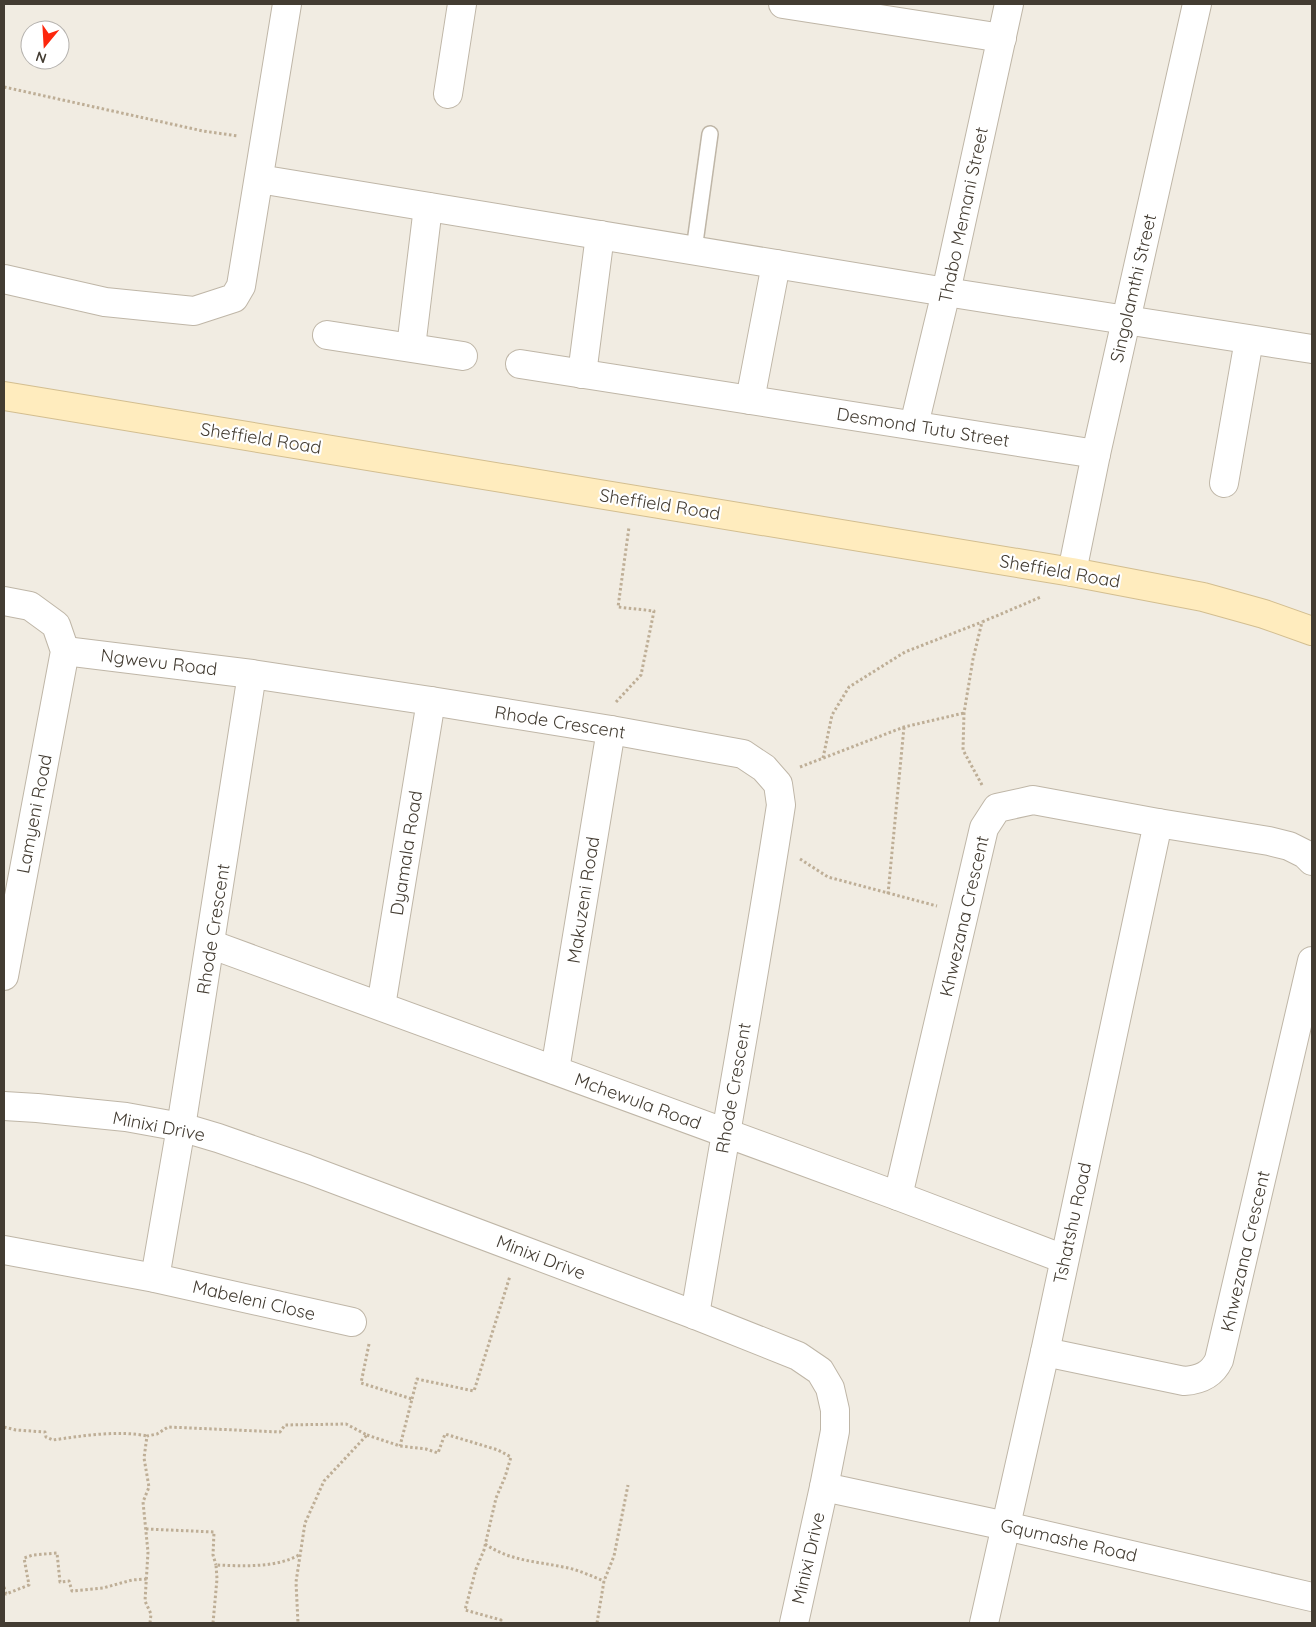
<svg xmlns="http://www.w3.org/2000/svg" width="1316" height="1627" viewBox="0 0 1316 1627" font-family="Quicksand,sans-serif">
<rect width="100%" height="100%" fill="#f1ece2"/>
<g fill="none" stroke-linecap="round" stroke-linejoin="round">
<defs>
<polyline id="lane" points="694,250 710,134"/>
<g id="street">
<polyline points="783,4 1002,38"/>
<polyline points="448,94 462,4"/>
<polyline points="259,179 946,292 1312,349"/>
<polyline points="4,279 105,302 194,311 234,298 241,286 287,4"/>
<polyline points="327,335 463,356"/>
<polyline points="411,347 428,207"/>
<polyline points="520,364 1096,454"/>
<polyline points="582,374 600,235"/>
<polyline points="750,400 776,264"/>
<polyline points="914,425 946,292 1009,4"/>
<polyline points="1224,483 1249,340"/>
<polyline points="1072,572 1096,454 1197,4"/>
<polyline points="4,601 30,606 56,625 65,651 4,976"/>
<path d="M65,651L252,674L431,701L611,730L743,754L764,768L778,784L781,805C755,975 723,1145 695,1315"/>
<polyline points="210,944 898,1196 1064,1259"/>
<polyline points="381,1006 431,701"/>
<polyline points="555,1070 611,730"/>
<polyline points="4,1106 37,1108 126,1117 181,1127 218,1138 307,1169 695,1315 798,1356 820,1371 830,1388 835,1410 835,1431 824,1487 794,1623"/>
<polyline points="898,1196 984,828 997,808 1033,800 1158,823 1269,841 1289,846 1305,854 1312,861"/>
<polyline points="4,1250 155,1278 352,1322"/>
<polyline points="155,1278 181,1127 252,674"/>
<path d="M1045,1352L1184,1381C1200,1380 1212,1375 1219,1360L1312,961"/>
<polyline points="824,1487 1006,1526 1312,1597"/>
<polyline points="984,1623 1045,1352 1158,823"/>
</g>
<polyline id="secondary" points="4,396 1072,572 1203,597 1264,614 1312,631"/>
</defs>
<!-- lane casing -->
<use href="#lane" stroke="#bfb6a7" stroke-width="18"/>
<!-- street casing -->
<use href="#street" stroke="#bfb6a7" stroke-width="30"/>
<!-- secondary casing -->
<use href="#secondary" stroke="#d3be90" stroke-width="30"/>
<!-- path -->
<g stroke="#beae96" stroke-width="3" stroke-dasharray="2.5 2.5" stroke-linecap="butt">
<polyline points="4,87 203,131 238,136"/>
<polyline points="616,702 641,675 654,611 618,607 629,527"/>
<polyline points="823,758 832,715 849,687 905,652 982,622"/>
<polyline points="800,767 904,727 964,713"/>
<polyline points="982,785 963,750 964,713 973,659 982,622 1041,597"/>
<polyline points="800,859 828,877 937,906"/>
<polyline points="888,894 904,727"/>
<polyline points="369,1344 361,1383 412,1399 400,1446"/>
<polyline points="412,1399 417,1379 474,1391 510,1276"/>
<path d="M4,1427L16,1430L45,1432L46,1437L53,1440C80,1436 120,1430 147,1436"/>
<polyline points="367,1435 400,1446 426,1449 438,1453 445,1434 498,1450 511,1457 505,1477 496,1498 484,1550 476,1569 465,1610 501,1620 500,1623"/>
<polyline points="146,1529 214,1532 213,1555 216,1565"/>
<path d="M485,1544C510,1561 535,1561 563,1567C577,1569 591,1576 604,1581"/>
<polyline points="4,1587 6,1594 29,1585 24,1558 33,1555 57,1553 60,1582 69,1581 72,1591 103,1588 132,1580 147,1579"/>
<polyline points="150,1623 151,1614 145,1601 148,1552 143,1502 149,1487 144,1458 147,1436 157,1434 168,1427 280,1432 285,1425 346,1424 367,1435 324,1481 305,1523 296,1582 298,1623"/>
<path d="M213,1623L217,1579L216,1565C243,1566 276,1568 299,1555"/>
<polyline points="597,1623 604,1581 614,1556 628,1485"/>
</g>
<!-- lane -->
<use href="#lane" stroke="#fff" stroke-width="15"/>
<!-- street -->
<use href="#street" stroke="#fff" stroke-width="28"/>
<!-- secondary -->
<use href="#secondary" stroke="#ffecbe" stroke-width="28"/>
</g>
<g text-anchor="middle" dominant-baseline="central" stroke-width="4.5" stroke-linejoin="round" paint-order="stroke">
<!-- street labels -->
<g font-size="18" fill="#433c32" stroke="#fff">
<text transform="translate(963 215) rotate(-78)">Thabo Memani Street</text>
<text transform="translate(1133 288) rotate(-77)">Singolamthi Street</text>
<text transform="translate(923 427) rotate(9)">Desmond Tutu Street</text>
<text transform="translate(261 438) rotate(9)">Sheffield Road</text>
<text transform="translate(660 504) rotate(9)">Sheffield Road</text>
<text transform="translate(1060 571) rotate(10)">Sheffield Road</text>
<text transform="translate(159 662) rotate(7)">Ngwevu Road</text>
<text transform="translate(560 722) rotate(9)">Rhode Crescent</text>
<text transform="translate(34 814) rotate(-79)">Lamyeni Road</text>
<text transform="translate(406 853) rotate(-81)">Dyamala Road</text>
<text transform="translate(583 900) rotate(-81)">Makuzeni Road</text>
<text transform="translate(964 916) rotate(-77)">Khwezana Crescent</text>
<text transform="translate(213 929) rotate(-81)">Rhode Crescent</text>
<text transform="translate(733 1088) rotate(-80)">Rhode Crescent</text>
<text transform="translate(638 1101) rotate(20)">Mchewula Road</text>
<text transform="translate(159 1126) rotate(11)">Minixi Drive</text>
<text transform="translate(1072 1223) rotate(-78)">Tshatshu Road</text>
<text transform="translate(1245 1251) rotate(-77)">Khwezana Crescent</text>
<text transform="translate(541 1257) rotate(21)">Minixi Drive</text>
<text transform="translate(254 1300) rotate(13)">Mabeleni Close</text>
<text transform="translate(1069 1540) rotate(13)">Gqumashe Road</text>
<text transform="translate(808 1558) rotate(-77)">Minixi Drive</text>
</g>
</g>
<!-- border -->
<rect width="1316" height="1627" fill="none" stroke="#433c32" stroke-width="10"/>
<!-- north arrow -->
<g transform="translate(45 45) rotate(198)"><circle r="24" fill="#ffffff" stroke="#b4b1ad"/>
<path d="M0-4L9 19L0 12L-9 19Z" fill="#fd270d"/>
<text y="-8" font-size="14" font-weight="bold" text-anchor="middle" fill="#433c32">N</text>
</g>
</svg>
